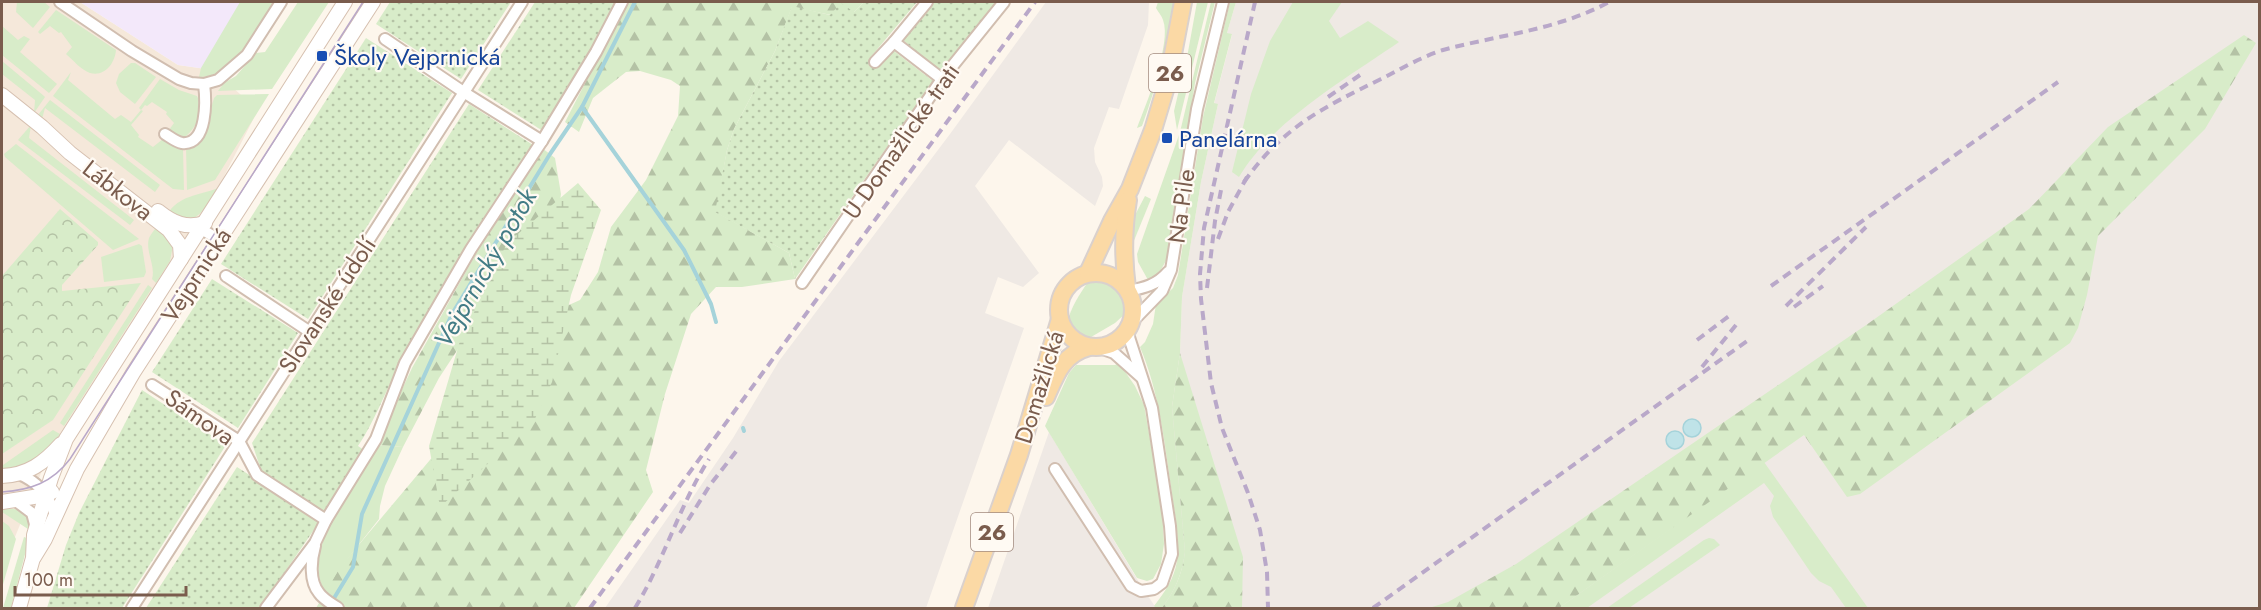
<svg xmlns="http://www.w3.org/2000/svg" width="2261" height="610" viewBox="0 0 2261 610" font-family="Jost,sans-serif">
<defs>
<pattern id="forest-firs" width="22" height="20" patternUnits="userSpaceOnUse" patternTransform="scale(1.5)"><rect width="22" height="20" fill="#d8ecc9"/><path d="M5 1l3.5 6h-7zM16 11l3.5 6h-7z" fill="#b4c2a5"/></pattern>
<pattern id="wetland-marsh" width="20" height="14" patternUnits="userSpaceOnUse" patternTransform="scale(1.5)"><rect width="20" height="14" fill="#d8ecc9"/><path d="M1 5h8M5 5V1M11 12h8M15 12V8" fill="none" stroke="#b4c2a5"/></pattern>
<pattern id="park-crowns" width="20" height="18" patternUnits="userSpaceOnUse" patternTransform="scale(1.5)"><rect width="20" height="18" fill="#d8ecc9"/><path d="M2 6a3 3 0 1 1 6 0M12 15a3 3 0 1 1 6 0" fill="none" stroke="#b4c2a5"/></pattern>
<pattern id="garden-dots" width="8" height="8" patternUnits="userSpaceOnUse" patternTransform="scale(1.5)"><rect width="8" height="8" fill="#d8ecc9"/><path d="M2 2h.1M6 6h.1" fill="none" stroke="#b4c2a5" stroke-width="1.8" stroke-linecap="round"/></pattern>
</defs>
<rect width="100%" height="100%" fill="#fdf6ec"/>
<!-- residential -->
<polygon fill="#f5e8da" points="2,2 80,2 178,65 213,70 258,110 218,188 52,446 15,537 2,580"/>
<!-- industrial -->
<g fill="#efe9e4">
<polygon points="1046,2 1149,2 1148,25 1119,109 1109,107 1094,148 1095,162 1102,177 1103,186 1095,206 1009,140 975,186 1039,273 1023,287 998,277 985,313 1024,328 926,608 605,608 680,500 689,503 733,438 779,361 950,134"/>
<polygon points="1236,2 2259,2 2259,608 1162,608 1182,574 1172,407 1180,353 1182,297 1201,182 1218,104 1214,104 1232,35 1227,33"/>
<polygon points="1049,432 1140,584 1156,608 988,608"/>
</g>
<!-- education -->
<polygon fill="#f3e8fa" points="80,2 258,2 213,70 178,65"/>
<!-- grass -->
<g fill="#d8ecc9">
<polygon points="17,2 44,2 50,7 33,28 16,12"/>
<path d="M240,2H275C257,29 237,77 199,77L201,68Z"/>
<polygon points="298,2 329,2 272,89 218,91 224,83 236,76 256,53 265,52"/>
<path d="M1158,2H1174C1167,45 1157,85 1142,126L1137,128C1146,104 1172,43 1163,20C1162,16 1158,12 1156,8Z"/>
<polygon points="1197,2 1208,2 1177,130 1174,111 1188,52"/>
<polygon points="1211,2 1215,2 1195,83 1167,259 1159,273 1148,280 1138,262 1137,254 1180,132"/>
<path d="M1230,2H1236L1227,33L1232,34L1214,103L1218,104L1201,182L1182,297L1180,353L1172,407L1185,552C1182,575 1175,590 1162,608H1156L1154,606C1165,592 1174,579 1177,561C1180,537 1174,511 1171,487C1164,439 1159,392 1140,347L1145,342L1153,324L1156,304L1173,288L1178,275L1203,117Z"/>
<path d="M1293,2H1342L1329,21L1340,38L1368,21L1399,42C1347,78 1272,121 1239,177L1232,172L1251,94L1270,41Z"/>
<path d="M56,10L116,50C115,63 105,77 90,73C81,70 73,60 66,54L72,47L61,32L59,33L50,26L40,34L38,32Z"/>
<polygon points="2,26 18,40 24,36 30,39 20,52 57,84 49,93 2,55"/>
<polygon points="2,61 44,96 45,97 34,113 35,100 2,74"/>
<polygon points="131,63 135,63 156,77 135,104 120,92 116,83 119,74"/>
<path d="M71,72L68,80L115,119L121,115L131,122L141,110L139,108L160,79L179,90L197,96C205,111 197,127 185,137L176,136L169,130L174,123L166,114L167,112L152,102L147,106L145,105L141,110L143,111L131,125L139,135L138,137L153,147L163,139L175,147L183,148L184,190L173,189L53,96Z"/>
<polygon points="269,94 215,180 187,190 186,147 205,130 214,98 217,95"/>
<polygon points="50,100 160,185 155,192 45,108 42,119 38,115"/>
<polygon points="31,125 29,138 134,220 130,225 18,140"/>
<polygon points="16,144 139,239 113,250 5,157 4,154"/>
<path d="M218,188C210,200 204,214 190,220L167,214C180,195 197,196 218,188Z"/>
<polygon points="1145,196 1151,199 1131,248 1133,219"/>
<path d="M158,225L173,245L170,261L156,283L152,279C156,266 145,251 149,238C151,234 155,229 158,225Z"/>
<polygon points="139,244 142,246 146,272 144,277 104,282 101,257"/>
<path d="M1103,281C1118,287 1126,297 1126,313L1115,323L1086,340L1076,334L1067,323C1071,307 1079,295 1088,282Z"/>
<polygon points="148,285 152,288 64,426 60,423"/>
<polygon points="1119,363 1135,386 1144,405 1162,507 1164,544 1161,564 1153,579 1147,581 1137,578 1045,426 1069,373 1076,365 1115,365"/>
<path d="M53,430L60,434C43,460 32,464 3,472V465Z"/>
<path d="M376,445L403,447L385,486L380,506L379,519L342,566L326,592C297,556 357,477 376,445Z"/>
<polygon points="1764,462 1868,608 1846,608 1831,587 1819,581 1811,573 1773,517 1770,506 1774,496 1764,483 1587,608 1559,608"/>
<path d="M3,508C19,508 30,513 31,531L2,512Z"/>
<polygon points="2,521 9,526 16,539 2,588"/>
<polygon points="24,537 29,539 11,608 3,608"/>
<polygon points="1709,538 1714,539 1720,545 1629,608 1607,608 1704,540"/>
</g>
<!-- forest -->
<g fill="url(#forest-firs)">
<polygon points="627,2 864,2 854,12 831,15 792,7 775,51 734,129 727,150 716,212 789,253 795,279 742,287 716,287 691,314 665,394 646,470 653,492 574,608 316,608 341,566 445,442 540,318 580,300 598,272 611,227 646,180 678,116 680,86 671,80 640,71 626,72 593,98 579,132 565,122"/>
<polygon points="2244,35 2256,43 2205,129 2098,236 2087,295 2078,328 2070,343 1860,494 1847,497 1804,435 1559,608 1429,608 1448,602 1516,564 1869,323 2029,209 2108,127"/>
<polygon points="542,148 555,158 561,194 559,210 460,346 439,378 403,447 376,445 412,368 478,250"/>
<path d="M1180,353L1243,557L1242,608H1162C1175,590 1182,575 1185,552L1172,407Z"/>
</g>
<!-- wetland -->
<polygon fill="url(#wetland-marsh)" points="578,183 601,210 571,295 552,382 533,423 440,507 429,446 459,344 507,243"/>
<!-- park -->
<polygon fill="url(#park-crowns)" points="60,209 98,242 98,245 62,285 62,291 141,283 53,420 2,454 2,276"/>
<!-- garden -->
<g fill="url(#garden-dots)">
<polygon points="390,2 511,2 461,79 376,24"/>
<polygon points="535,2 618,2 599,38 543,131 478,90"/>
<polygon points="864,2 917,2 869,59 878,66 894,51 933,81 795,279 789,253 715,212 727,150 734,129 775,51 792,6 830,15 841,3 854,12"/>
<polygon points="934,2 998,2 943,69 936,69 903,40"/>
<polygon points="366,38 452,93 308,319 221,264"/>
<path d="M469,104L533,145C486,216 442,290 400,365C385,391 375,421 358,446L364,450L324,515L263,476L252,443Z"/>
<polygon points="212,279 298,333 238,428 152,372"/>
<polygon points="142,390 226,445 122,608 47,608 66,545 79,513"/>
<polygon points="237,467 320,521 260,608 146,608"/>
</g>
<!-- water -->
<g fill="#bfe3e8" stroke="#a5d3da" stroke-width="1.5">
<circle cx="1692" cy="428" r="9"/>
<circle cx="1675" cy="440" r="9"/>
</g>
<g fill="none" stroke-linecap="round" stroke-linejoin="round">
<!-- stream -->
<g stroke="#a5d3da" stroke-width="4">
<polyline points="582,107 684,250 711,304 716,322"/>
<polyline points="743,428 744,431"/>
<polyline points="328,608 353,567 362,514 452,314 550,154 582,107 635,2"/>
</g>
<defs>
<g id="street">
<polyline points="60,2 132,51 179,79 191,83 204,84 218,80 247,55 281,2"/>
<polyline points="927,2 894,42 942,79"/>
<polyline points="385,39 465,93 542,141"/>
<polyline points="875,62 894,42"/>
<path d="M165,134C170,137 176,142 182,143C208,146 206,99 204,84"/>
<polyline points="196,226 218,239"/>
<polyline points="226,276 310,332"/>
<polyline points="802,283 942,79 1004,2"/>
<path d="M1128,291C1144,288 1157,285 1168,272"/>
<polyline points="1131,323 1162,291 1171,270 1197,109 1223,2"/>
<polyline points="1097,347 1114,353 1141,377"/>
<polyline points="152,385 239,441 257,475 326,520"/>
<polyline points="1055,469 1131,586 1141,591 1154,589 1162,583 1172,554 1170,526 1152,408 1127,331"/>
<path d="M19,474C38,482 50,496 55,516"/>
<polyline points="16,501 32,513 36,528"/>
<path d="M315,546C311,560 309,581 319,593C323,599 332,604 338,608"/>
<polyline points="132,608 522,2"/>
<polyline points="266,608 315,543 326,520 376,439 405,363 471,249 542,141 596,52 622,2"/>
</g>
<g id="secondary">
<polyline points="2,95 42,127 70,153 169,230 180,245 181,259"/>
<path d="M158,211C173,223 186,229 205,223"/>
<path d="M2,476C28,475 44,463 61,444"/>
<polyline points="2,502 46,495 52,492"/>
<polyline points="34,557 45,539 77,469 133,373 373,2"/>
<polyline points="19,608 33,558 34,535 51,478 66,439 345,2"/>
</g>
<g id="primary">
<circle cx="1096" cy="310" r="37"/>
<polyline points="1088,273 1112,221 1130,189 1153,130 1168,80 1183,2"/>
<path d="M1127,288C1123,258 1123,230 1128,200"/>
<path d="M1046,397C1056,374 1063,354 1089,347"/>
<polyline points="964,608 1019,455 1060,319"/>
</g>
</defs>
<!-- street casing -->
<use href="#street" stroke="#d1beb0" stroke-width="14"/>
<!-- secondary casing -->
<use href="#secondary" stroke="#d6c0b0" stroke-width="16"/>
<!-- primary casing -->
<use href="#primary" stroke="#dad1cd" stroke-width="20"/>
<!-- street -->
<use href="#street" stroke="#fff" stroke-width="10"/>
<!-- secondary -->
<use href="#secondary" stroke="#fff" stroke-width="14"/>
<!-- primary -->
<use href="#primary" stroke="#fbd9a5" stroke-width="16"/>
<!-- tram -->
<path stroke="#b9a8c9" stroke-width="1.5" d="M2,492C30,490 52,483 70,459L363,2"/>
<!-- rail -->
<g stroke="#b9a8c9" stroke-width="4" stroke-dasharray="9 6" stroke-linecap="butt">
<polyline points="1255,2 1204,228 1200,274 1201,299 1211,383 1222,428 1248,493 1260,530 1267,572 1268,608"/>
<polyline points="1328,97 1360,75"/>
<path d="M1244,182C1283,127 1322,108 1381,79C1401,69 1421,57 1443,50C1498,35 1558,30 1609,2"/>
<polyline points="1218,239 1228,212 1247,177"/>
<polyline points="1771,286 2058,82"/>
<polyline points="1207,288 1215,221 1222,185"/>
<polyline points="1786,306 1866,227"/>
<polyline points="1794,307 1823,286"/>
<polyline points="1697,340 1729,316"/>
<polyline points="1702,367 1736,325"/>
<polyline points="680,533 710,485 738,449"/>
<polyline points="590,608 1035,2"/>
<path d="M635,608C664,561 679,506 709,459"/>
<polyline points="1373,608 1747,341"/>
</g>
</g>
<!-- markers -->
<g fill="#1a4fb4" stroke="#fffaf3" stroke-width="2">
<rect x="316" y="50" width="12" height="12" rx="3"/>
<rect x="1161" y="132" width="12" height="12" rx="3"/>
</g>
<g text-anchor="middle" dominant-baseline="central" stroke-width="4.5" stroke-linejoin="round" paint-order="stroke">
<!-- shield labels -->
<g fill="#fffaf3" stroke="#a28b7f" stroke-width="1.5">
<rect x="1149" y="54" width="42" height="38" rx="4.5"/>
<rect x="971" y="513" width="42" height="38" rx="4.5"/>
</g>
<g font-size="22" font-weight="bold" fill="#7a5c4d">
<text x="1170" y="73">26</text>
<text x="992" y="532">26</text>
</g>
<!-- transit labels -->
<g font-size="24" fill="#164399" stroke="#fffaf3" text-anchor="start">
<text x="334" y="56">Školy Vejprnická</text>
<text x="1179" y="138">Panelárna</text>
</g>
<!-- street labels -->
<g font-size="24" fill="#7a5c4d" stroke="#fffaf3">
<text transform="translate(901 141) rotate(-55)">U Domažlické trati</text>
<text transform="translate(118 190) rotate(38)">Lábkova</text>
<text transform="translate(1181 206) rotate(-82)">Na Pile</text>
<text transform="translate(196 275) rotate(-57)">Vejprnická</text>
<text transform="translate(327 305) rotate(-57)">Slovanské údolí</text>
<text transform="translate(1039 387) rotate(-73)">Domažlická</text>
<text transform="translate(200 417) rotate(35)">Sámova</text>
</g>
<!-- water labels -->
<g font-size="26" font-style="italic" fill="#437c86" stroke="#fffaf3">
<text transform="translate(485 268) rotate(-60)">Vejprnický potok</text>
</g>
</g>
<!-- border -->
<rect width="2261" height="610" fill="none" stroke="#7a5c4d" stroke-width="6"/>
<!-- scale -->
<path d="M15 586v9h171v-9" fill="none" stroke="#7a5c4d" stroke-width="3"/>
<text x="24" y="586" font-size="18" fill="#7a5c4d" stroke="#fffaf3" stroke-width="4.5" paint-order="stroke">100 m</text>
</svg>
